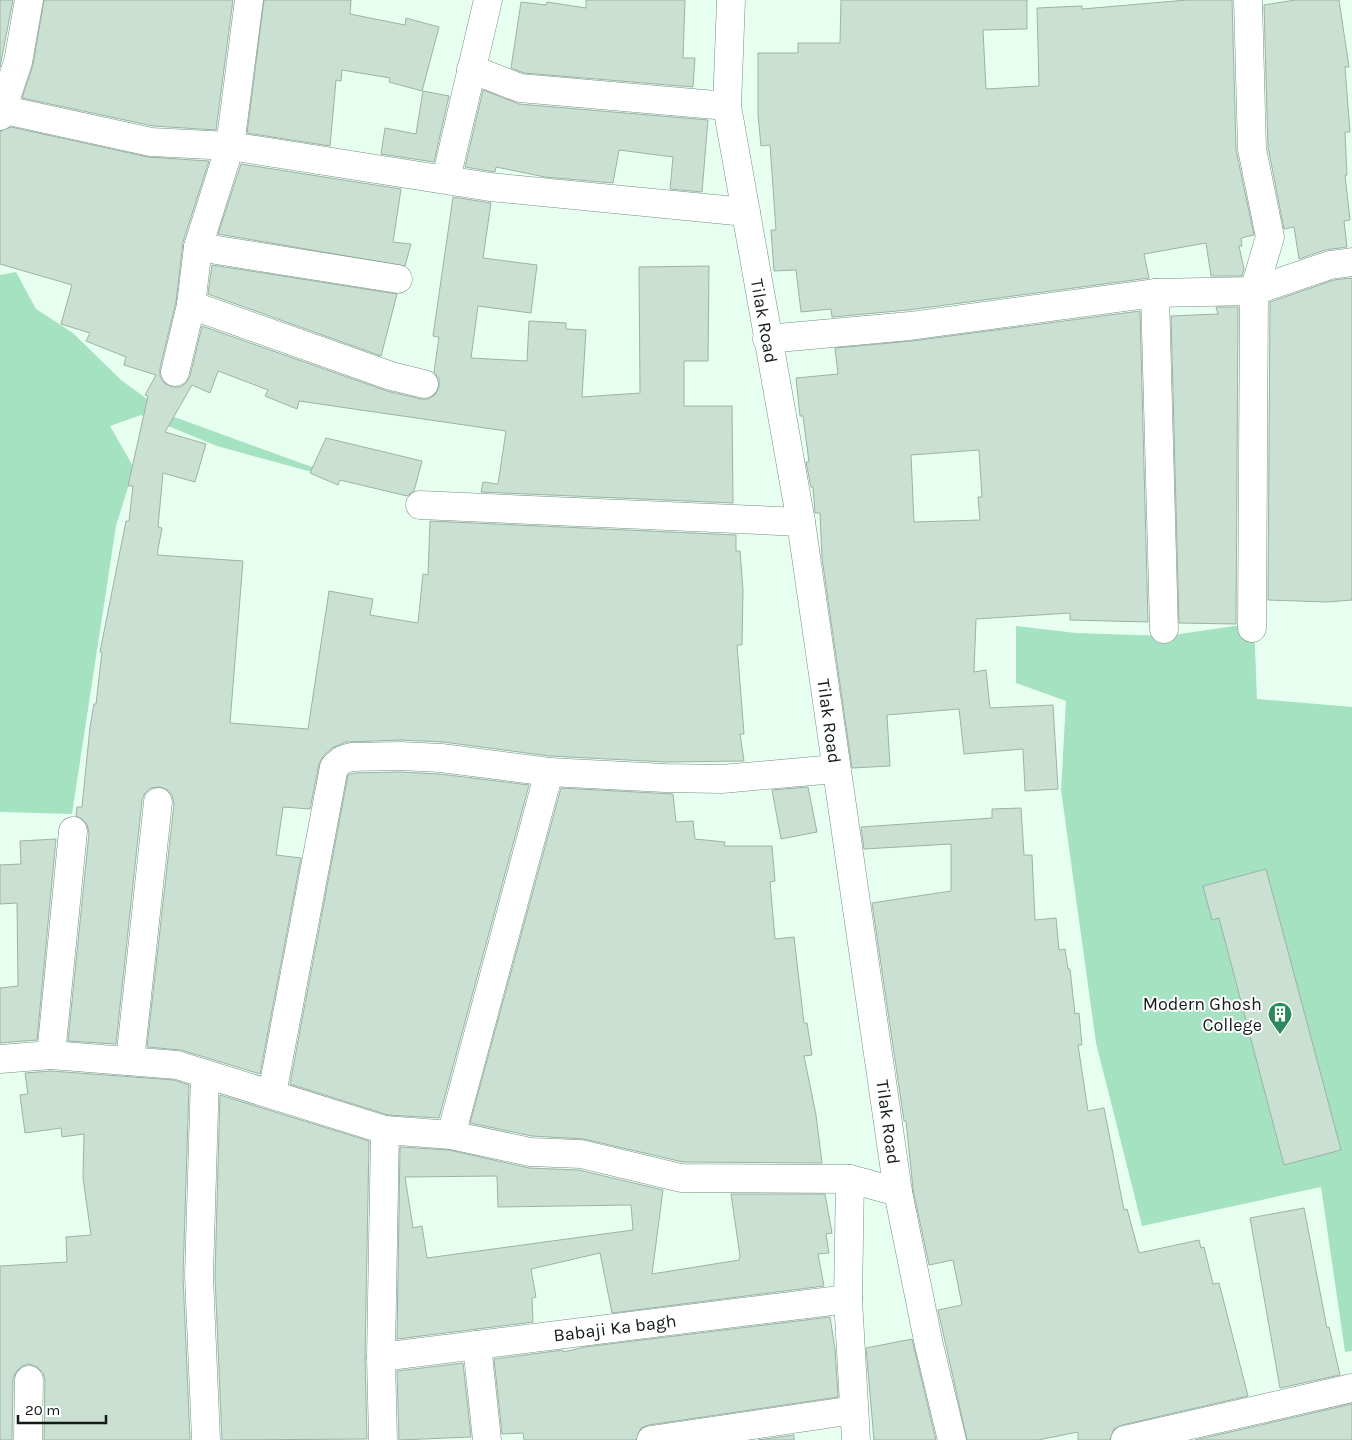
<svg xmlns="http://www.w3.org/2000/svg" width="1352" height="1440" viewBox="0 0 1352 1440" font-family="Karla,sans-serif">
<rect width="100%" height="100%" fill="#e7fff1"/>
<!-- green -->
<g fill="#a5e2c1">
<polygon points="16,272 36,309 73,333 121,380 169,415 323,471 312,472 217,446 141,415 110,426 134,468 116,526 72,814 0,812 0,275"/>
<polygon points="1254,623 1257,699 1352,707 1352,1351 1345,1352 1321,1187 1142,1226 1096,1043 1061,790 1066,701 1016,683 1016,626 1076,633 1167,636"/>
</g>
<!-- building -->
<g fill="#c9e0d2" stroke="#9cb2a5" fill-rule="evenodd">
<polygon points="0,0 13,0 0,67"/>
<polygon points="44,0 233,0 216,130 153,126 22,98 33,65"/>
<polygon points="264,0 351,0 350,14 405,25 406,18 439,27 422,91 389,82 390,78 342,70 341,81 336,80 330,146 247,133"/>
<polygon points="586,0 685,0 683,58 695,58 693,87 524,73 511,68 521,2 546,5 547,2 586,8"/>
<polygon points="841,0 1027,0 1027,29 983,30 986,89 1039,86 1037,8 1082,6 1082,9 1187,0 1232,0 1236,150 1254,235 1241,238 1242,246 1239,246 1244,269 1242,276 1211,276 1206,243 1144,254 1149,278 908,310 832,317 831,309 801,312 796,270 774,271 771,230 776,230 770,145 761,146 758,115 758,53 798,53 798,43 840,43"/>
<polygon points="1295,0 1339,0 1349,67 1345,67 1350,132 1345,132 1347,175 1345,175 1350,220 1344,221 1347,247 1325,250 1299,259 1294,227 1284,229 1268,147 1264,5"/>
<polygon points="483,90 519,104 708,120 702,192 670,189 673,157 619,150 613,183 545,177 496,167 495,172 465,167"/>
<polygon points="423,91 449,96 434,162 381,154 385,128 416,134"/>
<polygon points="11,127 148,157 209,161 183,242 176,302 160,368 160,376 164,383 172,387 180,387 186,383 190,376 202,326 387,391 421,399 428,399 435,395 439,387 439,379 434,372 439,337 433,336 453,197 491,203 483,258 537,265 531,313 478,306 471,358 527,361 529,321 566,323 566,329 586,330 582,397 640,393 639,267 709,266 708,361 684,361 684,406 732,406 733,503 481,492 483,482 498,484 506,431 299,401 297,409 265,396 268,390 218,371 210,393 192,385 165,432 206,444 195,482 163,473 158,527 162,528 157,555 243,561 230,723 308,729 329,591 373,599 370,615 418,623 423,574 428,575 430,521 736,535 736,551 740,551 743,590 742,645 737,645 744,734 740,734 744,761 666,762 550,756 443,742 401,740 346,742 332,748 324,755 319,764 310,809 283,807 276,855 301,858 260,1074 181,1050 147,1047 174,804 172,795 168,790 160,787 151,788 145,793 142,800 116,1044 68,1041 89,833 87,824 82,819 76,816 77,807 82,807 90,727 94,704 96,704 102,652 100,652 126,521 129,521 133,486 128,486 148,396 145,395 156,375 124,365 126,357 86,341 90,333 61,324 72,285 0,264 0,131"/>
<polygon points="241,164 401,189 393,242 411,244 405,266 218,234"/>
<polygon points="212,265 397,294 381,356 208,294"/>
<polygon points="1352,278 1352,600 1327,602 1268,600 1270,302 1334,280"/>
<polygon points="1216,307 1238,307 1236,624 1179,623 1171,316 1218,314"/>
<path d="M1140,311L1148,622L1070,620V613L976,619L974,672L986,670L990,708L1053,705L1058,789L1025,791L1023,749L964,754L959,709L887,715L890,766L852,768L822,558L820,513H815L813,487H811L806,462H809L803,416H800L796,378L838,374L835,348L912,341ZM979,450L982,497H978L980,520L914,522L911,455Z"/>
<polygon points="326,438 422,461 414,491 407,496 340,480 338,485 310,473"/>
<polygon points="400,772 440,774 529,785 439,1118 388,1115 290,1084 348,775 354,773"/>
<polygon points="808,787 817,832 781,839 772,790"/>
<polygon points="561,788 673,794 676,822 693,821 695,839 725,842 724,846 772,846 775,881 770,882 775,939 794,937 804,1023 807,1023 812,1055 804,1056 816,1115 822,1163 683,1162 584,1139 532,1136 470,1123"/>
<polygon points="1021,808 1024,855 1032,855 1035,920 1056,918 1059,950 1065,949 1068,969 1070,969 1075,1014 1079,1013 1082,1045 1078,1045 1088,1111 1104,1108 1124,1210 1127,1209 1139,1253 1199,1240 1201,1248 1204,1247 1213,1284 1219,1283 1248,1396 1122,1425 1114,1429 1110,1440 1078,1440 1078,1432 1038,1440 967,1440 938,1310 962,1305 953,1260 929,1265 913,1189 906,1121 904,1121 872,903 951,891 951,844 864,849 861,827 992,818 992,809"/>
<polygon points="56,839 37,1040 0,1043 0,988 18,986 17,903 0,904 0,865 21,864 20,841"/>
<polygon points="1266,869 1341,1150 1284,1165 1219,918 1212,920 1203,886"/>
<polygon points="51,1071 174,1080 189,1085 183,1276 190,1440 44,1440 45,1380 43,1373 37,1367 29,1364 22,1366 16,1372 13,1379 12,1440 0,1440 0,1266 67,1262 66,1237 91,1235 83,1178 84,1134 62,1137 61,1128 25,1133 20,1095 28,1094 25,1073"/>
<polygon points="220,1095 369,1141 365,1357 367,1439 222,1440 215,1276"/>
<path d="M400,1147L449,1150L529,1168L579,1170L663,1190L652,1274L739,1260L740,1256L731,1194H825L832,1233L826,1234L829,1253L818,1254L824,1286L612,1313L600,1253L531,1269L536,1297L532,1298L533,1322L397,1339ZM497,1176L498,1207L631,1205L633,1230L427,1258L422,1226L413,1228L405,1177Z"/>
<polygon points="1304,1208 1327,1328 1329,1327 1340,1375 1280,1388 1250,1218"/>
<polygon points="830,1317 835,1349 838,1397 649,1425 641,1428 636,1440 524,1440 523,1433 502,1434 494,1359 563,1350 563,1352 585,1347"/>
<polygon points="912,1339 936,1440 874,1440 866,1348"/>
<polygon points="463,1363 471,1437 399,1440 397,1371"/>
<polygon points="1352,1404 1352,1440 1195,1440"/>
<polygon points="794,1435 794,1440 758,1440"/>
</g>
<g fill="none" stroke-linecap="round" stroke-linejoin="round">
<defs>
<g id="minor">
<polyline points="1248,0 1252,149 1270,237 1254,291 1252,628"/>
<polyline points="471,69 520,88 727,106"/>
<polyline points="0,109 151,142 230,146 490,187 746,212"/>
<polyline points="0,116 18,62 29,0"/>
<polyline points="446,179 488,0"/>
<polyline points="198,247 398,279"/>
<polyline points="1155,293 1164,629"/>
<polyline points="191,305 391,376 424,384"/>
<polyline points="767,339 910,326 1155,293 1254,291 1330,265 1352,262"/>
<polyline points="175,372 191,305 198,247 230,146 249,0"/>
<polyline points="420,505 801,522"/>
<polyline points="51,1055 73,831"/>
<polyline points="0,1059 51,1055 177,1065 385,1130 451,1135 530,1152 581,1154 681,1178 850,1179 898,1192"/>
<polyline points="130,1061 158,802"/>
<polyline points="205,1075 199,1276 206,1440"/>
<polyline points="272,1094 334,767 342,760 351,757 400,756 441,758 549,772 665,778 722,779 835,769"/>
<polyline points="451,1135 549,772"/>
<polyline points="850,1179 848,1299 856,1440"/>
<polyline points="477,1345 487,1440"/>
<polyline points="381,1357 848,1299"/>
<polyline points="28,1440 29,1380"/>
<polyline points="383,1440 381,1357 385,1130"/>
<polyline points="651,1440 854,1410"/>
<polyline points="1125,1440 1352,1388"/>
</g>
<polyline id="secondary" points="731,0 727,106 801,522 898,1192 929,1345 952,1440"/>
</defs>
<!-- minor casing -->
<use href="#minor" stroke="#788d81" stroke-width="29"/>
<!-- secondary casing -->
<use href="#secondary" stroke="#788d81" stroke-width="29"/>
<!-- minor -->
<use href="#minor" stroke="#fff" stroke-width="28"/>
<!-- secondary -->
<use href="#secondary" stroke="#fff" stroke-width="28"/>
</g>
<!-- icons -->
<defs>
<symbol id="building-pin" viewBox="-11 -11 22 30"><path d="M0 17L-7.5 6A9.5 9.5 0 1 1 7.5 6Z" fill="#2c885e" stroke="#fff"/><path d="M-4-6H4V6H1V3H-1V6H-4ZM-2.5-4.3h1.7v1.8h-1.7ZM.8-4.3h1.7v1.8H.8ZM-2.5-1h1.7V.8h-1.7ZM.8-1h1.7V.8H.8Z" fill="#fff"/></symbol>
</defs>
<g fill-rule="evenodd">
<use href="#building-pin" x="1266" y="1000" width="28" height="38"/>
</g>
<g text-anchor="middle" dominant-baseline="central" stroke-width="4" stroke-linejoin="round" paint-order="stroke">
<!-- street labels -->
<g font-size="18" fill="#131b16" stroke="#fff">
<text transform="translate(764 321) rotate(80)">Tilak Road</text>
<text transform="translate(829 721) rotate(82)">Tilak Road</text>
<text transform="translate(888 1122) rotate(82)">Tilak Road</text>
<text transform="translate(615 1328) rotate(-7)">Babaji Ka bagh</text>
</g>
<!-- poi labels -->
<g font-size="18" fill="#131b16" stroke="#fff" text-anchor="end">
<text x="1262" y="1004">Modern Ghosh<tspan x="1262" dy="21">College</tspan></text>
</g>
</g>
<!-- scale -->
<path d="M18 1415v8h88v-8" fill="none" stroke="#131b16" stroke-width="2.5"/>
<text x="25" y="1415" font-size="15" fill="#131b16" stroke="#ffffff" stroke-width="4" paint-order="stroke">20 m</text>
</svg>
